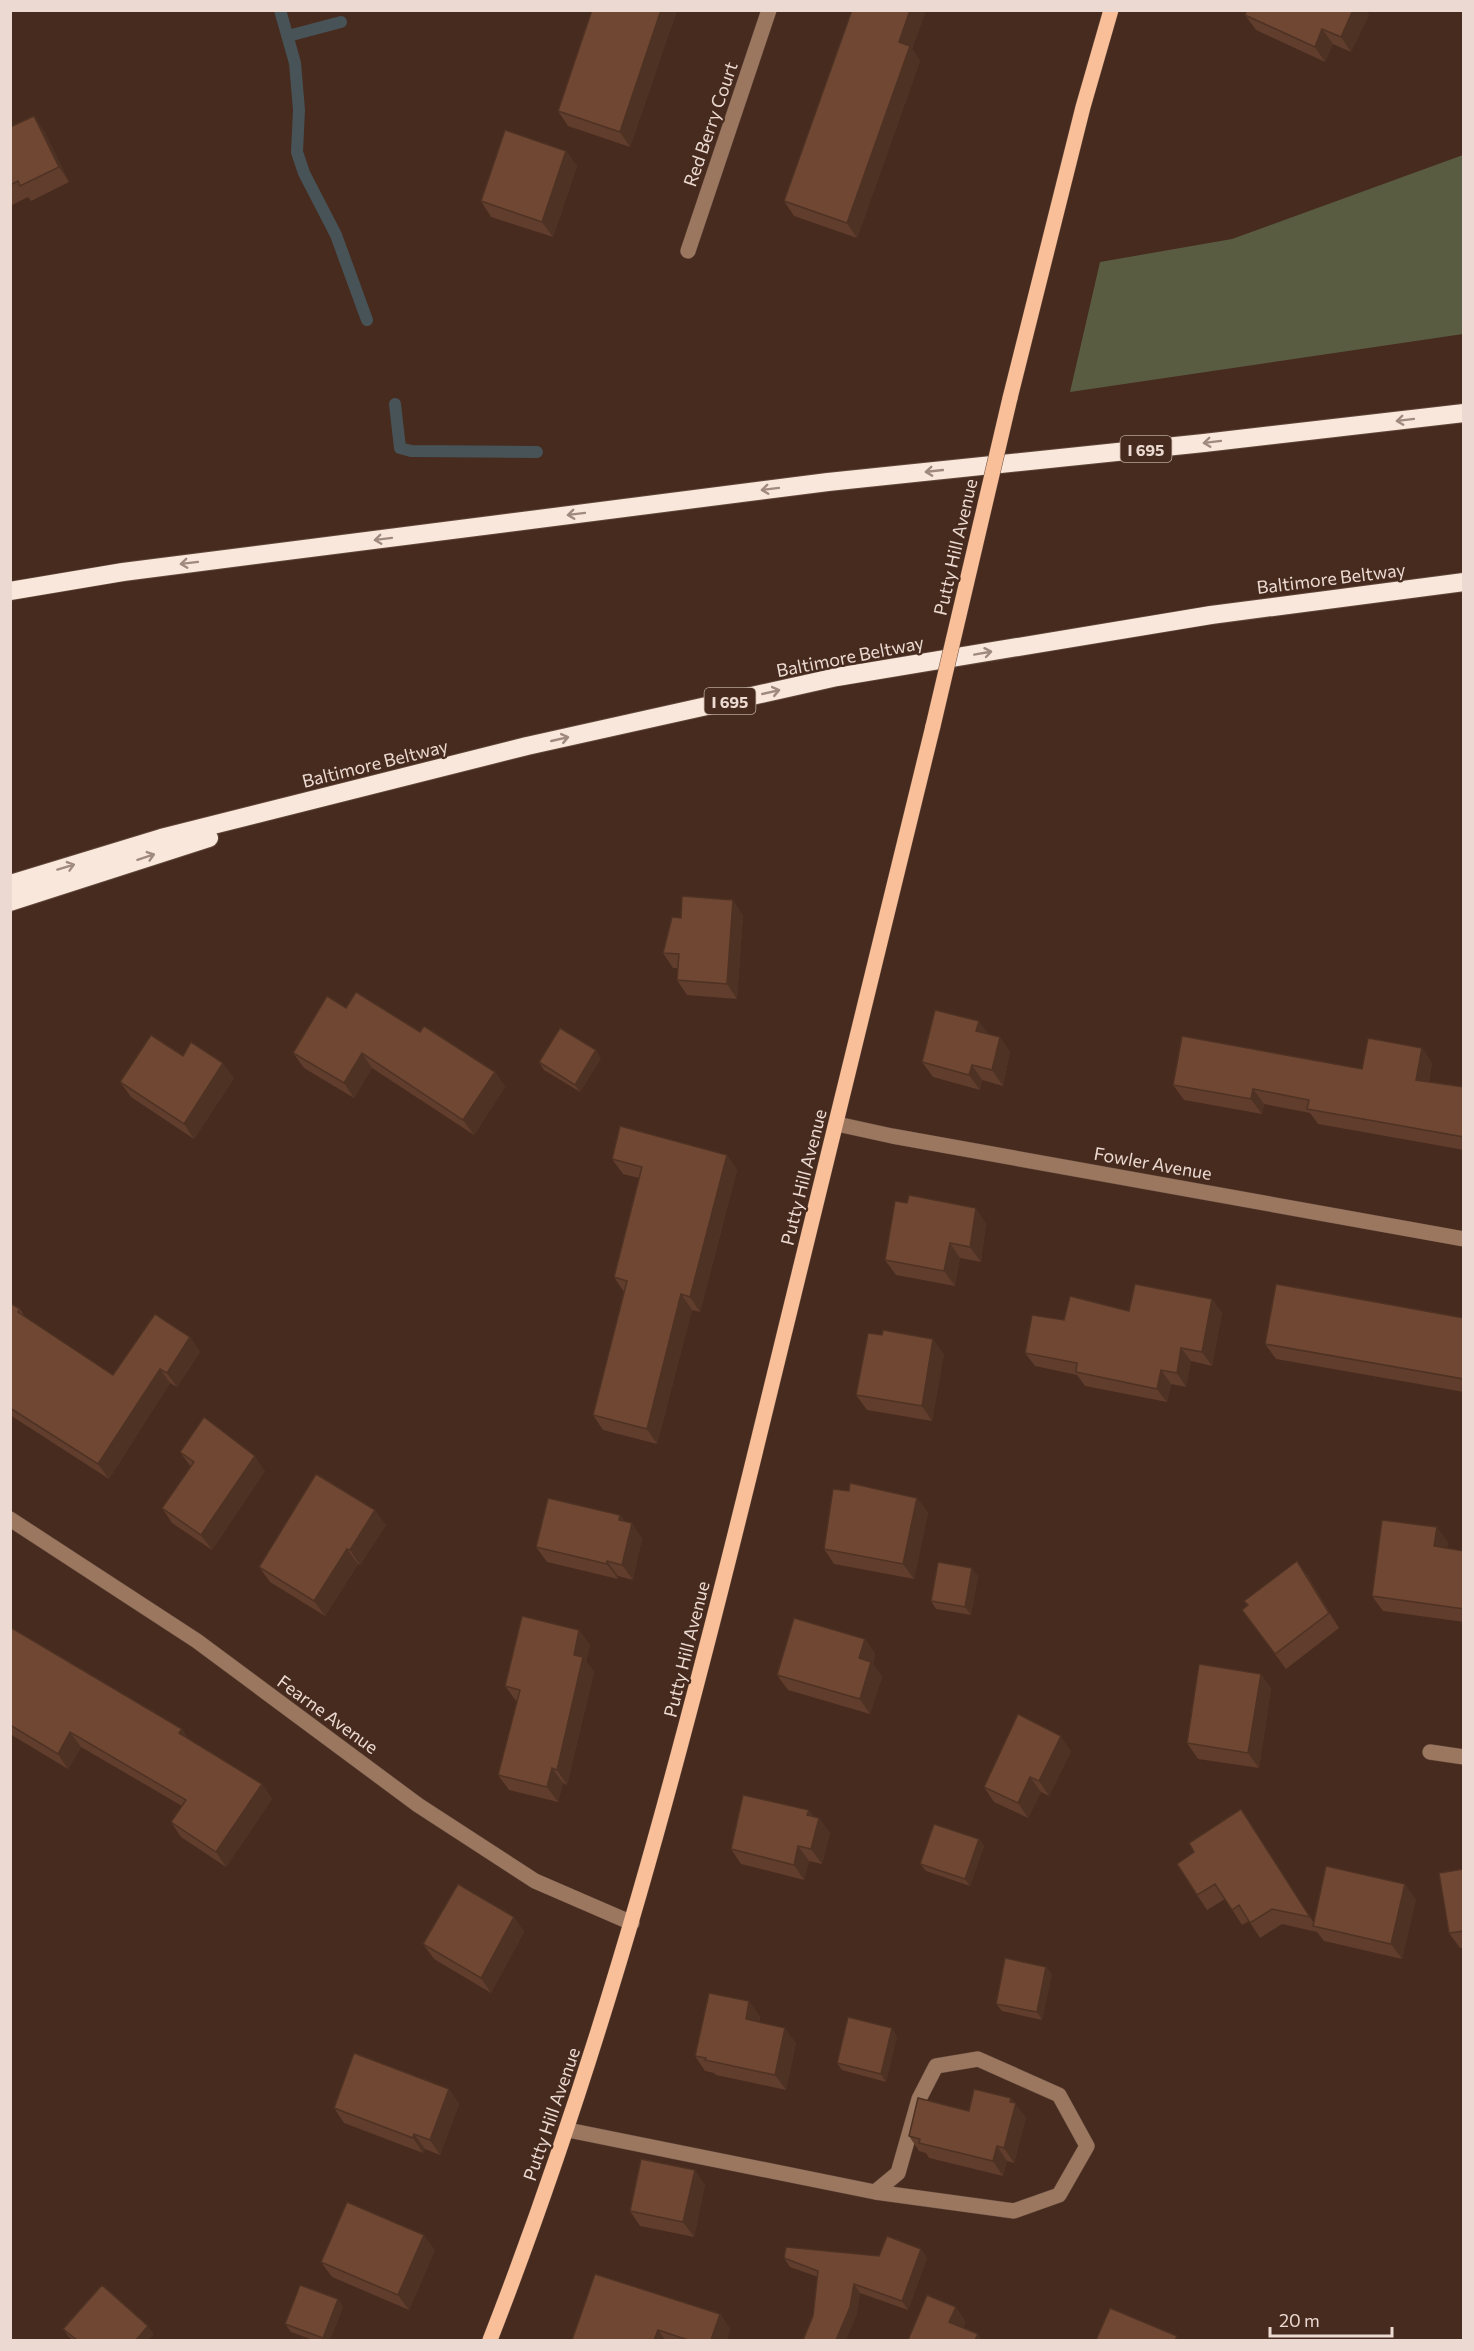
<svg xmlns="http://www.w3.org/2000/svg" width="1474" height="2351" viewBox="0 0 1474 2351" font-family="Commissioner,sans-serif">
<rect width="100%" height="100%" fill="#462b1e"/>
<!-- green -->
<polygon fill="#5a5c41" points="1463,155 1463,334 1070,392 1100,262 1232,239"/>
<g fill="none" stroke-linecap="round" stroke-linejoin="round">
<!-- stream -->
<g stroke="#485358" stroke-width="12">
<polyline points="280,10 295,63 299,110 297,152 304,173 336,235 367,320"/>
<polyline points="288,36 341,22"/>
<polyline points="395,404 400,448 411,451 537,452"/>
</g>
<defs>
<g id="minor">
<polyline points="688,251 769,10"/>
<polyline points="837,1124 892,1136 1464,1239"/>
<polyline points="10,1519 197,1641 418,1805 535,1881 632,1923"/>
<polyline points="1430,1752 1464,1757"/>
<polyline points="568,2130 875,2192 1014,2211 1059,2195 1087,2146 1059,2095 978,2059 936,2066 919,2099 898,2173 875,2192"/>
</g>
<g id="major">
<polyline points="1010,398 1083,107 1111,10"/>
<path d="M490,2340C605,2046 684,1744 759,1437C818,1200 876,963 933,726"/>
</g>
<g id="highway">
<polyline points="10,591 123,572 828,482 1204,443 1464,413"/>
<polyline points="10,884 161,838 527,746 837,677 1211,615 1464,582"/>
<polyline points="10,902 209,838"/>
</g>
</defs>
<!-- minor casing -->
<use href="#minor" stroke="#61473b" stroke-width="16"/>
<!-- major casing -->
<use href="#major" stroke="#61473b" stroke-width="16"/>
<!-- highway casing -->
<use href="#highway" stroke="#61473b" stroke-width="20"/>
<!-- minor -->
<use href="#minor" stroke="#9b7760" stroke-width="15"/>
<!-- major -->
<use href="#major" stroke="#f9bf99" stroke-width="15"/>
<!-- highway -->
<use href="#highway" stroke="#f9e7dc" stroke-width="18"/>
<defs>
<polyline id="major-bridge" points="933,726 1010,398"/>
</defs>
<!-- major-bridge casing -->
<use href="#major-bridge" stroke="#61473b" stroke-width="16" stroke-linecap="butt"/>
<!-- major-bridge -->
<use href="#major-bridge" stroke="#f9bf99" stroke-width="15"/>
</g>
<!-- wall -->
<g fill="#603d2c">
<polygon points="592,10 677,10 630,147 568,126 558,111"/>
<polygon points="852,10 926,10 912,49 920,61 857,238 794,216 784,201"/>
<polygon points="1245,15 1369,15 1351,52 1333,44 1325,62 1256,30"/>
<polygon points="10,127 44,131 69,182 31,201 28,197 10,206"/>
<polygon points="566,151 577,166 553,237 491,217 481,201"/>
<polygon points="743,915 737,999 687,995 677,980 678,968 673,968 663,953 681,918"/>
<polygon points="346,1008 420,1032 495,1072 505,1087 474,1135 372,1068 354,1098 304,1068 293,1053"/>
<polygon points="988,1034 1000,1037 1010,1052 1003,1086 982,1080 980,1090 933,1077 922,1062"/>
<polygon points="1422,1048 1432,1063 1429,1082 1464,1087 1464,1150 1318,1124 1310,1113 1264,1104 1262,1114 1184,1100 1173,1085 1362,1069"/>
<polygon points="183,1056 234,1078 194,1139 131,1097 120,1082"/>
<polygon points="601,1058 580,1092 544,1070 539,1062"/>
<polygon points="727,1155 737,1170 700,1312 692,1310 657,1444 603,1430 593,1415 624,1292 614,1277 639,1178 623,1174 612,1159"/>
<polygon points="907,1203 986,1223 981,1262 960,1258 955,1286 896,1275 885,1260"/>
<polygon points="1212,1299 1222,1313 1212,1366 1191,1361 1186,1387 1171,1384 1167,1402 1085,1386 1077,1375 1035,1366 1025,1353 1064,1320"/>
<polygon points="10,1303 20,1309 25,1317 113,1375 190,1337 200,1352 177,1387 170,1383 109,1479 10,1415"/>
<polygon points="1464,1318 1464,1392 1276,1359 1265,1344"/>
<polygon points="944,1354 932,1421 867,1410 856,1395"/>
<polygon points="180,1452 265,1471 212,1550 172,1523 162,1508 191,1467"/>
<polygon points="849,1491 917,1498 928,1513 914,1579 834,1564 824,1549"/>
<polygon points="620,1515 625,1522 642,1538 633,1580 618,1576 618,1579 547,1562 536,1547"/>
<polygon points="386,1525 360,1565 358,1564 325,1616 270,1582 259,1567"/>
<polygon points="1448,1542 1447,1548 1464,1551 1464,1622 1383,1611 1372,1596"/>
<polygon points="1297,1561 1308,1576 1339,1628 1286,1669 1242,1610"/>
<polygon points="978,1576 971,1615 936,1609 931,1601"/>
<polygon points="10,1627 182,1729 188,1739 262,1784 272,1799 226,1867 181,1837 171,1822 182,1806 81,1747 68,1769 10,1734"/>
<polygon points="579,1630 590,1645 586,1661 594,1672 567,1785 563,1783 558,1802 509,1790 498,1775 517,1701 516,1701 505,1686"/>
<polygon points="865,1639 875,1654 873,1664 882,1677 870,1714 788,1690 777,1675"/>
<polygon points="1261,1674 1271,1689 1259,1768 1198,1759 1187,1743"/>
<polygon points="1071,1751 1049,1796 1041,1792 1028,1818 994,1802 984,1787"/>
<polygon points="1241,1809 1314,1923 1416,1899 1402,1959 1324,1941 1317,1932 1282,1924 1260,1938 1249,1921 1242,1925 1225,1899 1207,1910 1197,1895 1194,1852"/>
<polygon points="809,1810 813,1816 830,1833 822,1864 809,1861 804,1880 741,1864 731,1849"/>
<polygon points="979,1839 984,1846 970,1886 926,1871 920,1864"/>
<polygon points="1464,1869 1464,1948 1460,1948 1449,1933"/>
<polygon points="514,1917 524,1932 491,1993 434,1959 423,1944"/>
<polygon points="1046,1967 1052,1974 1042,2020 1002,2011 996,2004"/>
<polygon points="749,2001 760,2017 759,2022 796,2043 786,2090 716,2075 714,2073 705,2071 695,2056"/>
<polygon points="897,2036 886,2082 842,2070 837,2063"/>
<polygon points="449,2089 459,2104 440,2155 425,2149 423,2153 344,2123 334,2108"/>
<polygon points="1011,2098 1026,2118 1014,2163 1007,2161 1003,2176 929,2158 926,2153 919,2151 909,2136 969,2111"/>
<polygon points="705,2185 694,2237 640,2226 630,2211"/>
<polygon points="921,2249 927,2258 908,2310 860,2293 856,2316 846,2340 803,2340 813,2316 818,2277 790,2267 784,2258 879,2256"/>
<polygon points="435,2250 409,2310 332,2277 321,2262"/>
<polygon points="338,2299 343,2307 330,2340 313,2340 291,2332 285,2324"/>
<polygon points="720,2314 730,2329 727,2340 572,2340"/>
<polygon points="63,2329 154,2334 148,2340 73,2340 68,2336"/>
</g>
<!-- shaded-wall -->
<g fill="#4e3224">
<polygon points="661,10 677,10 630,147 620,132"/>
<polygon points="910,10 926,10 912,49 920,61 857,238 847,223 899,42"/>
<polygon points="1353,10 1366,10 1369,15 1351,52 1341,37"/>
<polygon points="1322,29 1333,44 1325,62 1315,47"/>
<polygon points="34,116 44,131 69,182 59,167"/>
<polygon points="566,151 577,166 553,237 542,222"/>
<polygon points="733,900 743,915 737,999 727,984"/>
<polygon points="979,1021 990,1036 976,1031"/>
<polygon points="1000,1037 1010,1052 1003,1086 992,1070"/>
<polygon points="1422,1048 1432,1063 1426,1095 1416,1080"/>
<polygon points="596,1050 601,1058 580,1092 575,1085"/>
<polygon points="362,1053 372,1068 354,1098 344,1083"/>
<polygon points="223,1063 234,1078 194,1139 184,1124"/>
<polygon points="972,1065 982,1080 980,1090 969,1075"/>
<polygon points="495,1072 505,1087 474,1135 463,1120"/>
<polygon points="1253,1089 1264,1104 1262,1114 1251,1099"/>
<polygon points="727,1155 737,1170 700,1312 690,1297"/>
<polygon points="976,1208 986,1223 981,1262 970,1247"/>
<polygon points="950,1243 960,1258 955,1286 944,1271"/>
<polygon points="681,1294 692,1310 657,1444 647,1429"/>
<polygon points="1212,1299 1222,1313 1212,1366 1202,1352"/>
<polygon points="190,1337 200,1352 177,1387 167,1373"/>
<polygon points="933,1339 944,1354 932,1421 922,1406"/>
<polygon points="1181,1348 1191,1361 1186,1387 1177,1373"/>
<polygon points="160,1369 170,1383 109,1479 98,1464"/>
<polygon points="1161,1370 1171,1384 1167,1402 1157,1389"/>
<polygon points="255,1456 265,1471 212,1550 201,1535"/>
<polygon points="917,1498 928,1513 914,1579 903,1564"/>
<polygon points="375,1510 386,1525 360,1565 350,1550"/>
<polygon points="620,1515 630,1530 632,1523 642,1538 633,1580 622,1565 619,1520"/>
<polygon points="1437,1527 1448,1542 1445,1561 1434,1546"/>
<polygon points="347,1549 358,1564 325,1616 314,1601"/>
<polygon points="607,1561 618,1576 618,1579 607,1564"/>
<polygon points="1297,1561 1308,1576 1339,1628 1329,1613"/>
<polygon points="972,1568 978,1576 971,1615 965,1607"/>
<polygon points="579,1630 590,1645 586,1661 594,1672 567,1785 557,1770 574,1655"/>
<polygon points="865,1639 875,1654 873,1664 882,1677 870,1714 860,1699 859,1658"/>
<polygon points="1261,1674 1271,1689 1259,1768 1248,1753"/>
<polygon points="182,1729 192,1744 179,1733"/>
<polygon points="70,1732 81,1747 68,1769 58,1754"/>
<polygon points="1061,1736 1071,1751 1049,1796 1039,1781"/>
<polygon points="552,1768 563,1783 558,1802 547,1787"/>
<polygon points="1030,1777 1041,1792 1028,1818 1018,1803"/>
<polygon points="262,1784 272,1799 226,1867 216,1852"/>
<polygon points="1241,1809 1251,1824 1317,1927 1310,1917"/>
<polygon points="809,1810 818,1824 819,1818 830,1833 822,1864 811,1849 807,1815"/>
<polygon points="979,1839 984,1846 970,1886 965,1879"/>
<polygon points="798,1846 809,1861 804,1880 794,1865"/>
<polygon points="1405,1884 1416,1899 1402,1959 1391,1944"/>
<polygon points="514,1917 524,1932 491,1993 481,1978"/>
<polygon points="1046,1967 1052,1974 1042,2020 1037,2012"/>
<polygon points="749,2001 760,2017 756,2034 746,2019"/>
<polygon points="785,2028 796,2043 786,2090 775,2075"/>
<polygon points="892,2028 897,2036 886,2082 881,2074"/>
<polygon points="449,2089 459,2104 440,2155 430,2140"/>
<polygon points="1011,2098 1026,2118 1014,2163 1004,2148"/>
<polygon points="414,2134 425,2149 423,2153 413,2138"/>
<polygon points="997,2146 1007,2161 1003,2176 993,2161"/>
<polygon points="695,2170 705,2185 694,2237 683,2222"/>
<polygon points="424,2235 435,2250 409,2310 398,2295"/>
<polygon points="921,2249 927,2258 908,2310 902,2301"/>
<polygon points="854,2284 860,2293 856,2316 846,2340 836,2340"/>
<polygon points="338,2299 343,2307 330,2340 324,2340 323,2338"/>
<polygon points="956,2307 966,2322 960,2337 949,2322"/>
<polygon points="720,2314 730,2329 727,2340 711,2340"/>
<polygon points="148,2326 154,2334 148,2340 136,2340"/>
<polygon points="658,2330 665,2340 654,2340"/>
<polygon points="978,2334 982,2340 975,2340"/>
</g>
<!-- building -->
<g fill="#704733" stroke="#4e3224" stroke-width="1.5">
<polygon points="592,10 661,10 620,132 558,111"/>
<polygon points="852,10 910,10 899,42 910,46 847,223 784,201"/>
<polygon points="1247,10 1353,10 1341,37 1322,29 1315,47 1245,15"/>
<polygon points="34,116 59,167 20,186 18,181 10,185 10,127"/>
<polygon points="505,130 566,151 542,222 481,201"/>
<polygon points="682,896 733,900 727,984 677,980 679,954 663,953 672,917 681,918"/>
<polygon points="356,992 420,1032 424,1026 495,1072 463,1120 362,1053 344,1083 293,1053 327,996 346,1008"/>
<polygon points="935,1010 979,1021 976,1031 1000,1037 992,1070 972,1065 969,1075 922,1062"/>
<polygon points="560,1028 596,1050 575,1085 539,1062"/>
<polygon points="151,1035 183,1056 191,1042 223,1063 184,1124 120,1082"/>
<polygon points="1182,1036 1362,1069 1368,1038 1422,1048 1416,1080 1464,1087 1464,1137 1307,1109 1309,1100 1253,1089 1251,1099 1173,1085"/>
<polygon points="620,1126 727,1155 690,1297 681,1294 647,1429 593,1415 627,1281 614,1277 642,1167 612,1159"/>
<polygon points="909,1195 976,1208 970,1247 950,1243 944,1271 885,1260 895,1201 907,1203"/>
<polygon points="1135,1284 1212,1299 1202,1352 1181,1348 1177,1373 1161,1370 1157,1389 1076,1372 1077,1363 1025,1353 1032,1315 1064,1320 1070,1296 1129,1311"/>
<polygon points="1276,1284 1464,1318 1464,1379 1265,1344"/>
<polygon points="10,1303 20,1309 18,1312 113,1375 155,1314 190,1337 167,1373 160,1369 98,1464 10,1408"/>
<polygon points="883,1330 933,1339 922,1406 856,1395 868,1333 882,1335"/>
<polygon points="204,1417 255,1456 201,1535 162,1508 194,1462 180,1452"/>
<polygon points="316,1474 375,1510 350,1550 347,1549 314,1601 259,1567"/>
<polygon points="850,1483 917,1498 903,1564 824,1549 833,1489 849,1491"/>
<polygon points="548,1498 620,1515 619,1520 632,1523 622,1565 607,1561 607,1564 536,1547"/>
<polygon points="1382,1520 1437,1527 1434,1546 1464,1551 1464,1609 1372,1596"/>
<polygon points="1297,1561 1329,1613 1275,1654 1242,1610 1248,1605 1244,1601"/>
<polygon points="938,1562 972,1568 965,1607 931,1601"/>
<polygon points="522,1616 579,1630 574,1655 583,1657 557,1770 552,1768 547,1787 498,1775 520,1690 505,1686"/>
<polygon points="794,1618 865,1639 859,1658 871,1662 860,1699 777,1675"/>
<polygon points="10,1627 182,1729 179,1733 262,1784 216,1852 171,1822 186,1800 70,1732 58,1754 10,1725"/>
<polygon points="1199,1664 1261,1674 1248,1753 1187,1743"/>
<polygon points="1018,1714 1061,1736 1039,1781 1030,1777 1018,1803 984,1787"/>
<polygon points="743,1795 809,1810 807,1815 819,1818 811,1849 798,1846 794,1865 731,1849"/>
<polygon points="1241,1809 1310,1917 1272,1909 1250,1923 1239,1905 1232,1910 1215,1884 1197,1895 1177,1864 1194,1852 1189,1843"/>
<polygon points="934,1824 979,1839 965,1879 920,1864"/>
<polygon points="1326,1866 1405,1884 1391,1944 1313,1926"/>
<polygon points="1464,1869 1464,1931 1449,1933 1439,1873"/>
<polygon points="458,1884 514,1917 481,1978 423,1944"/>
<polygon points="1005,1958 1046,1967 1037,2012 996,2004"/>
<polygon points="709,1993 749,2001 746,2019 785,2028 775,2075 705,2060 706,2058 695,2056"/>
<polygon points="848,2017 892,2028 881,2074 837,2063"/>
<polygon points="354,2053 449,2089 430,2140 414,2134 413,2138 334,2108"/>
<polygon points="974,2089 1011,2098 1010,2102 1016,2103 1004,2148 997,2146 993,2161 919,2143 920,2139 909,2136 918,2098 969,2111"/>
<polygon points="641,2159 695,2170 683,2222 630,2211"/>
<polygon points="347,2202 424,2235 398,2295 321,2262"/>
<polygon points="887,2236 921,2249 902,2301 854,2284 850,2307 836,2340 803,2340 813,2316 818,2271 784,2258 786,2247 879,2256"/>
<polygon points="595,2274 720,2314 711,2340 688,2340 658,2330 654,2340 572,2340"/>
<polygon points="102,2285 148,2326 136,2340 77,2340 63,2329"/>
<polygon points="300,2285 338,2299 323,2338 285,2324"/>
<polygon points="927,2295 956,2307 949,2322 978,2334 975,2340 908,2340"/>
<polygon points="1110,2308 1177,2336 1175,2340 1096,2340"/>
</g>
<!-- one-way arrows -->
<defs><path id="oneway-shaft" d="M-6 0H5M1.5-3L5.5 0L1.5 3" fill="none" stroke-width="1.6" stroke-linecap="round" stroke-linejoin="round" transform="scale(1.5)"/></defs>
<g stroke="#a0897d">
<use href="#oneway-shaft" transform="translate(1405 420) rotate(173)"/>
<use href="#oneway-shaft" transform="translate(1212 442) rotate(173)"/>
<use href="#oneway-shaft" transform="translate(934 471) rotate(174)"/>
<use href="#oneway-shaft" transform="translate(770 489) rotate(173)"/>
<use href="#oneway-shaft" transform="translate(576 514) rotate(173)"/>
<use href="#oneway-shaft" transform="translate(383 539) rotate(173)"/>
<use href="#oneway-shaft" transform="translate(189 563) rotate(173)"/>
<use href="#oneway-shaft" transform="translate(983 653) rotate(-10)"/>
<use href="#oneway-shaft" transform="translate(771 692) rotate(-13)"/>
<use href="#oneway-shaft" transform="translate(560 739) rotate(-13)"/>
<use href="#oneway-shaft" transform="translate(146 857) rotate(-18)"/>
<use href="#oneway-shaft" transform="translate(66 867) rotate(-17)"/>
</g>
<g text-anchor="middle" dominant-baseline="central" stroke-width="4.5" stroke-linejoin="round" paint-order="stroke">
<!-- shield labels -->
<g fill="#462b1e" stroke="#baa69c" stroke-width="1.5">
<rect x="1120.5" y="436" width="51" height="26" rx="4.5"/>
<rect x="704.5" y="688" width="51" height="26" rx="4.5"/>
</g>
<g font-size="16" font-weight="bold" fill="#ecdad2">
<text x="1146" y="449">I 695</text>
<text x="730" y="701">I 695</text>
</g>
<!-- street labels -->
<g font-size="18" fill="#ecdad2" stroke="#462b1e">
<text transform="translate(710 124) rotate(-71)">Red Berry Court</text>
<text transform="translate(955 547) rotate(-77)">Putty Hill Avenue</text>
<text transform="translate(1331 578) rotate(-7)">Baltimore Beltway</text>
<text transform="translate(850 656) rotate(-11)">Baltimore Beltway</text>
<text transform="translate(375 763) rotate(-14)">Baltimore Beltway</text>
<text transform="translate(1153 1163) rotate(10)">Fowler Avenue</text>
<text transform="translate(803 1177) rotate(-76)">Putty Hill Avenue</text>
<text transform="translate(686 1649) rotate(-76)">Putty Hill Avenue</text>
<text transform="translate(328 1714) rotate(36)">Fearne Avenue</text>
<text transform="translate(551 2114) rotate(-71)">Putty Hill Avenue</text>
</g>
</g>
<!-- border -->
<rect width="1474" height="2351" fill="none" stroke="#ecdad2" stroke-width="24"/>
<!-- scale -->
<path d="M1270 2327v9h122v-9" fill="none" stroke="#ecdad2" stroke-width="3"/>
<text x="1279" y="2327" font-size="18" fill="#ecdad2" stroke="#462b1e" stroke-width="4.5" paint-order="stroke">20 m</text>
</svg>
